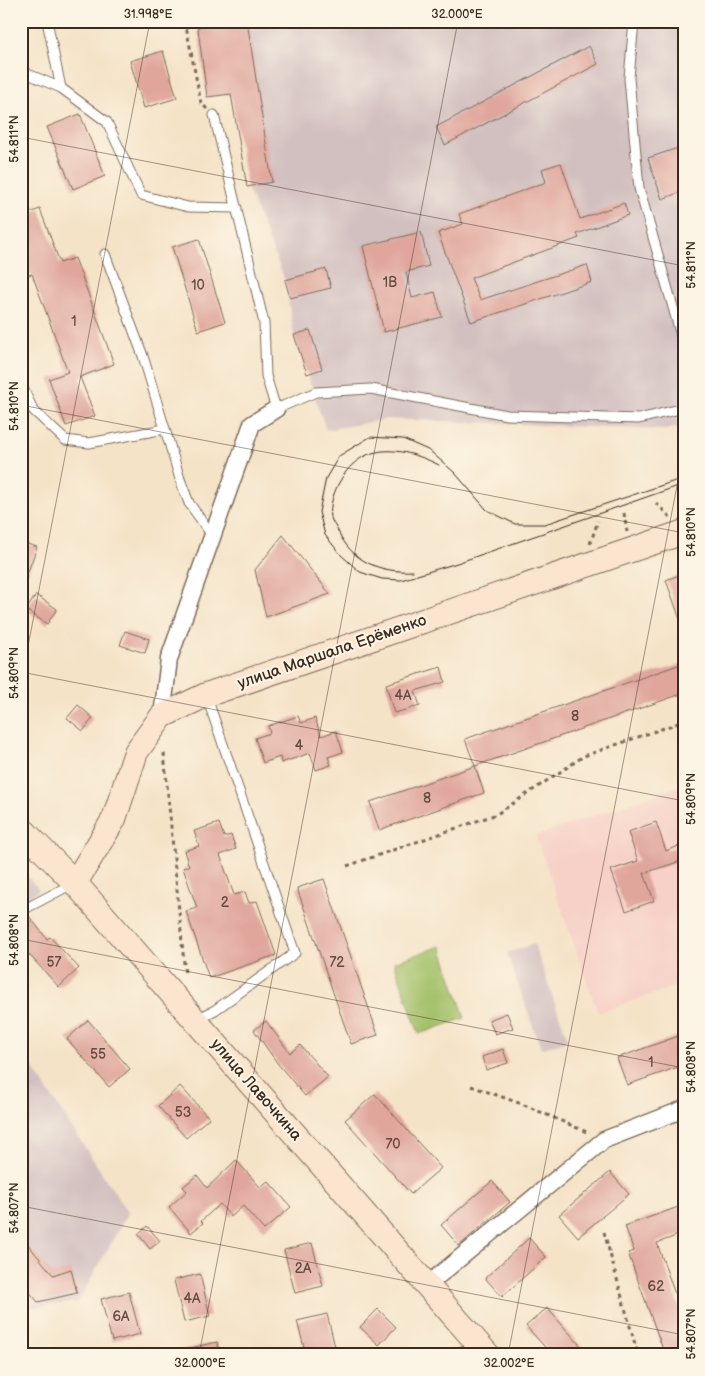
<svg xmlns="http://www.w3.org/2000/svg" width="705" height="1376" viewBox="0 0 705 1376" font-family="'Balsamiq Sans',sans-serif">
<rect width="100%" height="100%" fill="#fcf5e5"/>
<filter id="ink" filterUnits="userSpaceOnUse"><feTurbulence type="fractalNoise" baseFrequency=".02" numOctaves="2"/><feDisplacementMap in="SourceGraphic" scale="10" xChannelSelector="R" yChannelSelector="G"/><feConvolveMatrix kernelMatrix="1 2 1 2 8 2 1 2 1" color-interpolation-filters="sRGB"/></filter>
<filter id="wash" filterUnits="userSpaceOnUse"><feTurbulence type="fractalNoise" baseFrequency=".0096" numOctaves="4" result="noise"/><feDisplacementMap in="SourceGraphic" scale="20" xChannelSelector="R" yChannelSelector="G"/><feGaussianBlur stdDeviation="1.12" result="paint"/><feColorMatrix in="noise" values="0 0 0 0 0 0 0 0 0 0 0 0 0 0 0 0 0 1.4 0 .05"/><feComposite in="paint" operator="in"/></filter>
<g filter="url(#wash)">
<rect width="100%" height="100%" fill="#f5e3c8"/>
<!-- built -->
<polygon fill="#f7d1c7" points="684,784 684,983 598,1013 536,836"/>
<!-- industrial -->
<g fill="#d2bfc0">
<polygon points="197,21 684,21 684,425 667,430 388,419 326,430 294,335 285,280 247,187 232,99 229,94 207,97"/>
<polygon points="21,870 39,889 21,906"/>
<polygon points="534,944 568,1040 541,1049 507,953"/>
<polygon points="21,1050 128,1213 78,1302 21,1309"/>
</g>
<!-- green -->
<polygon fill="#a2c068" stroke="#6e7543" points="441,946 465,1018 419,1034 394,962"/>
<g id="blocks">
<!-- building -->
<g fill="#e0a69c">
<polygon points="197,21 247,21 272,182 247,187 231,94 207,97"/>
<polygon points="589,46 598,64 445,145 436,127"/>
<polygon points="163,51 177,98 144,108 130,61"/>
<polygon points="80,114 105,176 73,189 47,127"/>
<polygon points="684,146 684,191 662,199 648,158"/>
<polygon points="561,163 580,219 624,203 628,215 577,234 579,238 471,278 480,300 587,265 592,282 471,322 438,233 463,224 459,214 546,182 542,169"/>
<polygon points="40,209 60,263 75,258 114,364 80,377 95,416 66,426 49,379 68,372 32,274 21,277 21,216"/>
<polygon points="421,232 429,266 406,272 412,298 435,292 442,317 384,332 363,246"/>
<polygon points="199,239 225,322 198,331 172,247"/>
<polygon points="326,269 331,288 290,298 285,280"/>
<polygon points="310,330 322,369 307,374 294,335"/>
<polygon points="283,535 330,594 266,617 255,570"/>
<polygon points="21,542 37,547 23,586 21,585"/>
<polygon points="684,573 684,625 682,625 666,580"/>
<polygon points="36,595 57,609 47,624 26,610"/>
<polygon points="125,631 149,639 145,653 120,645"/>
<polygon points="684,663 684,693 475,766 465,739"/>
<polygon points="441,667 445,682 415,691 420,706 394,713 386,684"/>
<polygon points="78,705 93,718 83,731 67,718"/>
<polygon points="298,716 301,723 315,718 321,736 336,731 343,752 328,757 331,765 316,770 310,753 281,763 280,757 263,763 255,738 270,733 268,726"/>
<polygon points="475,766 484,793 379,830 370,802"/>
<polygon points="656,822 666,851 684,844 684,860 644,873 654,901 626,911 611,870 638,861 628,832"/>
<polygon points="219,823 224,837 231,835 236,849 220,855 234,895 245,892 249,903 257,901 276,955 209,978 186,911 197,908 183,868 189,866 184,851 199,846 194,831"/>
<polygon points="324,879 378,1035 351,1044 297,888"/>
<polygon points="28,915 47,939 50,937 79,968 59,987 21,946 21,917"/>
<polygon points="507,1013 513,1028 495,1034 489,1020"/>
<polygon points="88,1020 130,1069 109,1087 67,1039"/>
<polygon points="266,1021 290,1053 300,1045 328,1077 305,1096 278,1064 254,1030"/>
<polygon points="684,1034 684,1065 627,1085 617,1058"/>
<polygon points="503,1049 508,1063 486,1070 482,1057"/>
<polygon points="180,1086 209,1118 186,1138 158,1106"/>
<polygon points="375,1094 441,1168 411,1194 345,1120"/>
<polygon points="236,1160 260,1187 268,1181 291,1207 264,1230 243,1206 231,1217 220,1204 201,1221 203,1223 191,1233 169,1207 187,1191 183,1187 197,1175 207,1188"/>
<polygon points="610,1172 629,1194 578,1237 559,1215"/>
<polygon points="492,1181 510,1202 459,1246 441,1225"/>
<polygon points="684,1205 684,1233 657,1243 684,1320 684,1355 665,1355 628,1253 634,1251 625,1226"/>
<polygon points="147,1226 160,1241 150,1249 138,1234"/>
<polygon points="21,1236 53,1275 71,1269 77,1293 38,1302 21,1282"/>
<polygon points="529,1238 546,1257 502,1297 485,1278"/>
<polygon points="312,1243 323,1286 295,1293 284,1250"/>
<polygon points="200,1274 210,1316 184,1322 174,1280"/>
<polygon points="129,1292 140,1334 112,1341 101,1299"/>
<polygon points="547,1308 589,1355 552,1355 526,1326"/>
<polygon points="378,1309 396,1327 379,1345 360,1327"/>
<polygon points="327,1314 337,1355 306,1355 297,1321"/>
<polygon points="217,1342 220,1355 183,1355 182,1350"/>
</g>
</g>
</g>
<g filter="url(#ink)">
<use href="#blocks" fill-opacity="0" stroke="#7c6b5a" stroke-width="1"/>
<g fill="none" stroke-linecap="round" stroke-linejoin="round">
<defs>
<g id="lane">
<polyline points="47,21 61,88"/>
<polyline points="634,21 629,78 639,188 684,346"/>
<polyline points="21,71 61,88 107,122 141,195 188,207 237,208"/>
<polyline points="214,115 264,323 266,376 276,409 316,392 371,389 507,415 639,419 684,408"/>
<polyline points="105,254 143,356 180,479 189,503 212,535"/>
<polyline points="21,384 33,410 65,440 89,443 165,429"/>
<polyline points="21,911 74,883"/>
<polyline points="197,1019 215,1010 295,953 206,695"/>
</g>
<g id="street">
<polyline points="162,716 169,659 252,424 276,409"/>
<polyline points="427,1285 604,1140 684,1109"/>
<polyline points="463,1355 484,1350"/>
</g>
<g id="secondary">
<polyline points="21,828 75,883 488,1355"/>
<polyline points="75,883 114,819 136,752 162,716 206,695 684,532"/>
</g>
</defs>
<!-- lane casing -->
<use href="#lane" stroke="#7c6b5a" stroke-width="11"/>
<!-- street casing -->
<use href="#street" stroke="#7c6b5a" stroke-width="19"/>
<!-- secondary casing -->
<use href="#secondary" stroke="#7c6b5a" stroke-width="26"/>
<!-- path -->
<g stroke="#7c6b5a" stroke-width="3" stroke-dasharray="4 4" stroke-linecap="butt">
<polyline points="185,21 201,103 207,109"/>
<polyline points="656,503 671,518"/>
<polyline points="624,513 627,532"/>
<polyline points="590,544 598,521"/>
<polyline points="164,753 185,974"/>
<polyline points="347,866 497,814 584,756 684,721"/>
<polyline points="471,1086 522,1104 589,1133"/>
<polyline points="604,1232 638,1355"/>
</g>
<!-- lane -->
<use href="#lane" stroke="#fff" stroke-width="9"/>
<!-- street -->
<use href="#street" stroke="#fff" stroke-width="16"/>
<!-- secondary -->
<use href="#secondary" stroke="#fce5cf" stroke-width="24"/>
<!-- tram -->
<g stroke="#3b2a1e" stroke-width="1">
<polyline points="684,478 545,524 515,524 487,510 455,473 430,451 403,439 370,437 339,456 326,478 319,512 325,535 340,554 360,572 382,579 401,580 457,563 684,484"/>
<path d="M413,571C381,573 352,562 338,531C336,527 332,522 331,518C329,506 334,491 340,481C363,440 403,447 439,465"/>
</g>
</g>
</g>
<!-- ticks -->
<path fill="none" stroke="#3b2a1e" stroke-width="1" stroke-opacity="0.45" d="M21,137L684,266M21,405L684,533M21,672L684,801M21,682L150,21M21,939L684,1068M21,1206L684,1335M199,1355L458,21M508,1355L684,450"/>
<g text-anchor="middle" dominant-baseline="central" stroke-width="4" stroke-linejoin="round" paint-order="stroke">
<!-- number labels -->
<g font-size="14" fill="#64493e">
<text x="390" y="282">1В</text>
<text x="198" y="285">10</text>
<text x="74" y="321">1</text>
<text x="403" y="695">4А</text>
<text x="575" y="716">8</text>
<text x="299" y="745">4</text>
<text x="427" y="798">8</text>
<text x="225" y="902">2</text>
<text x="54" y="962">57</text>
<text x="337" y="962">72</text>
<text x="98" y="1054">55</text>
<text x="651" y="1062">1</text>
<text x="183" y="1112">53</text>
<text x="393" y="1144">70</text>
<text x="303" y="1268">2А</text>
<text x="656" y="1286">62</text>
<text x="192" y="1298">4А</text>
<text x="121" y="1316">6А</text>
</g>
<!-- street labels -->
<g font-size="16" fill="#3b2a1e" stroke="#fcf5e5">
<text transform="translate(332 652) rotate(-19)">улица Маршала Ерёменко</text>
<text transform="translate(256 1090) rotate(49)">улица Лавочкина</text>
</g>
</g>
<!-- margin -->
<rect width="705" height="1376" fill="none" stroke="#fcf5e5" stroke-width="55"/>
<rect x="28" y="28" width="650" height="1320" fill="none" stroke="#3b2a1e" stroke-width="2"/>
<g font-size="12" text-anchor="middle" fill="#3b2a1e">
<text x="148" y="18">31.998°E</text>
<text x="457" y="18">32.000°E</text>
<text transform="translate(14 139) rotate(-90)" y="4">54.811°N</text>
<text transform="translate(691 265) rotate(-90)" y="4">54.811°N</text>
<text transform="translate(14 406) rotate(-90)" y="4">54.810°N</text>
<text transform="translate(691 532) rotate(-90)" y="4">54.810°N</text>
<text transform="translate(14 673) rotate(-90)" y="4">54.809°N</text>
<text transform="translate(691 799) rotate(-90)" y="4">54.809°N</text>
<text transform="translate(14 940) rotate(-90)" y="4">54.808°N</text>
<text transform="translate(691 1067) rotate(-90)" y="4">54.808°N</text>
<text transform="translate(14 1208) rotate(-90)" y="4">54.807°N</text>
<text transform="translate(691 1334) rotate(-90)" y="4">54.807°N</text>
<text x="200" y="1367">32.000°E</text>
<text x="509" y="1367">32.002°E</text>
</g>
</svg>
